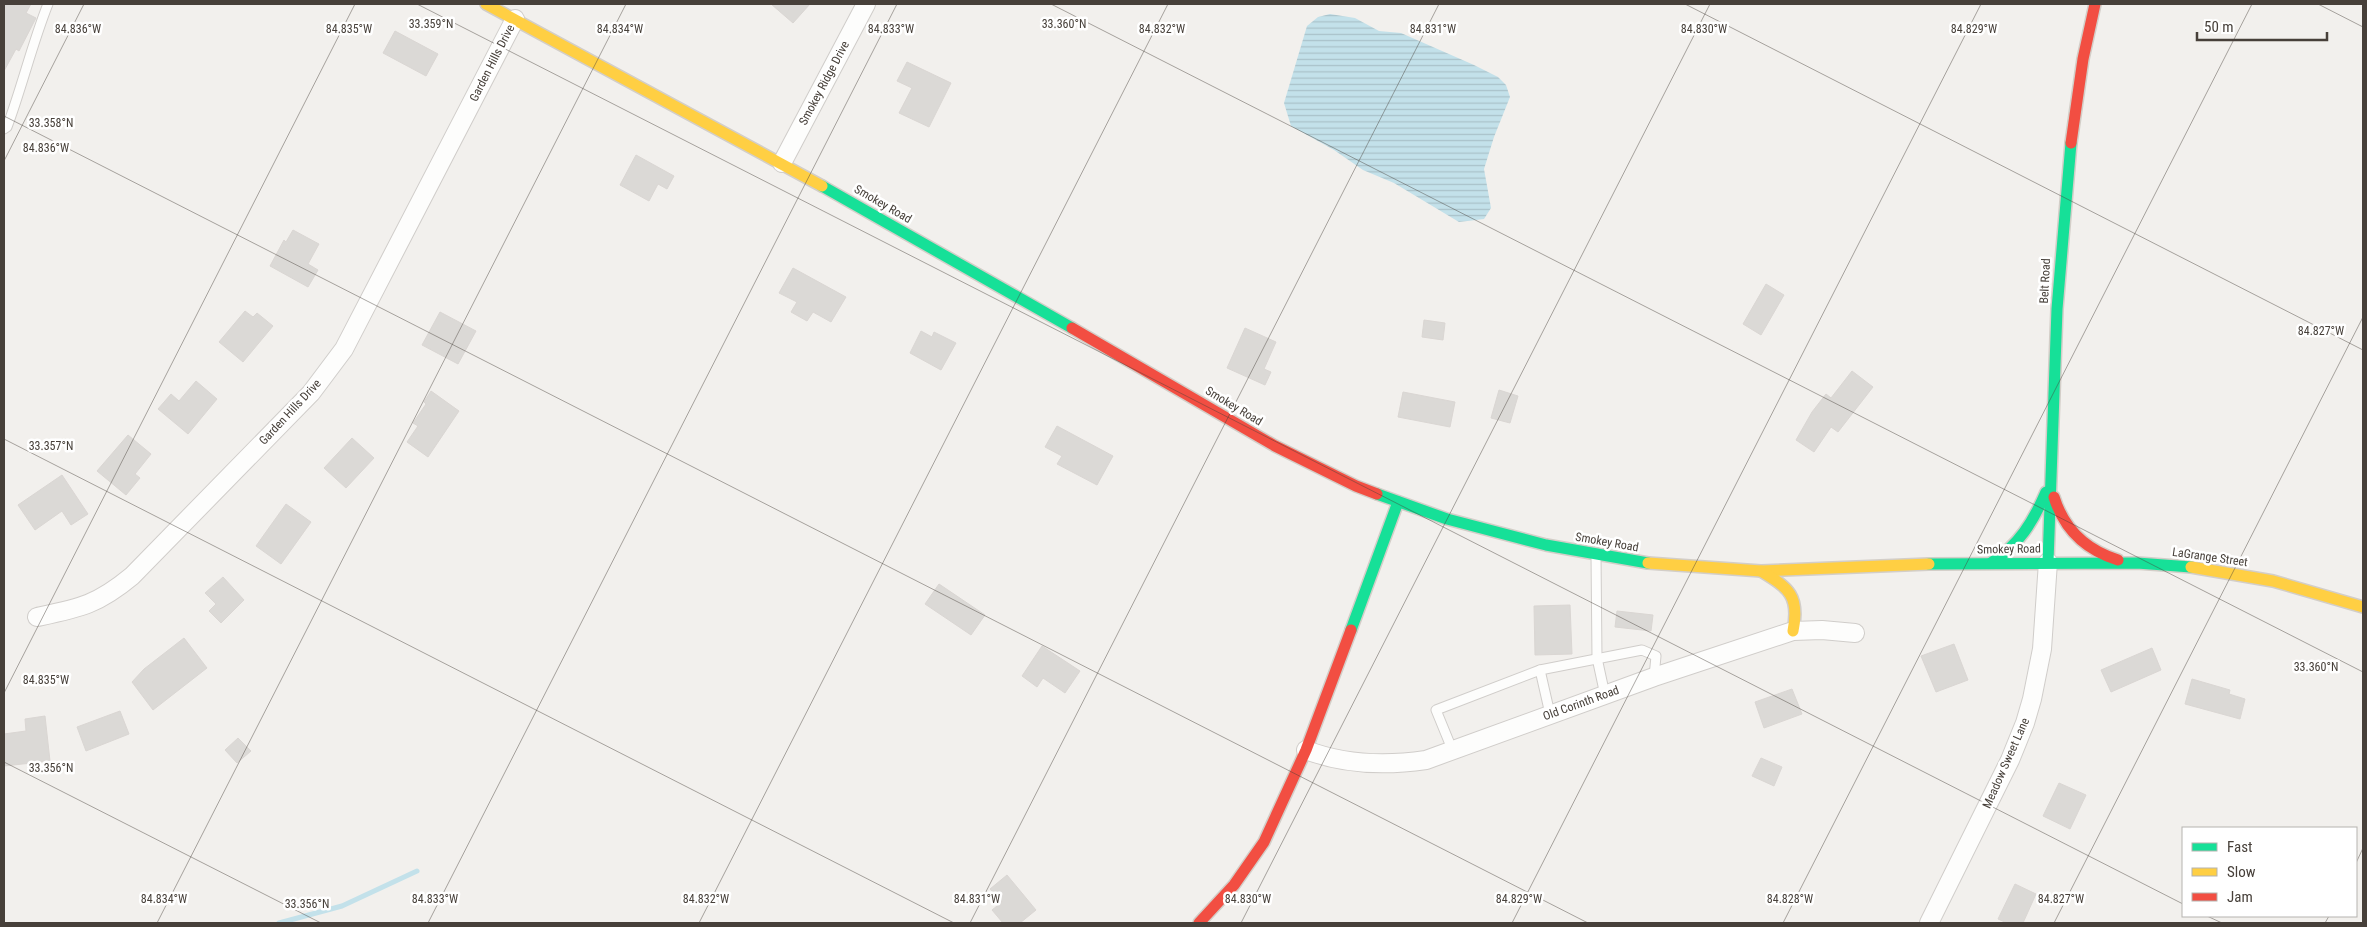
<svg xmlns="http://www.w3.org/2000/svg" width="2367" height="927" viewBox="0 0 2367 927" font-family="'Roboto Condensed',sans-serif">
<defs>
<pattern id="water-rules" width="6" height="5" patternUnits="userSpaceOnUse" patternTransform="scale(1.25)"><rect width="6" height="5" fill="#c3e1ea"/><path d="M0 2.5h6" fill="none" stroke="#a9c2c9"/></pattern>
</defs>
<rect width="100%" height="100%" fill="#f2f0ed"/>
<!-- water -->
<polygon fill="url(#water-rules)" points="1330,14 1355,18 1379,31 1401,33 1474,65 1498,77 1506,85 1510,97 1494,137 1484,169 1491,208 1484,219 1459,222 1394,183 1363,170 1334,150 1291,126 1284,103 1307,26 1318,17"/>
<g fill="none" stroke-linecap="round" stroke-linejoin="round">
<!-- stream -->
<polyline stroke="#c3e1ea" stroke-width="5" points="279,923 342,906 417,871"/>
</g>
<!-- building -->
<g fill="#dbd9d6" stroke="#dad6d3">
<polygon points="4,4 31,4 26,13 36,18 19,51 16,49 4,71"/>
<polygon points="771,4 810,4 793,23"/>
<polygon points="395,31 438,54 426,76 383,53"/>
<polygon points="907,62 951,83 929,127 899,113 912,88 897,81"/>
<polygon points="636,155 674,176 667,189 658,184 649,201 620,185"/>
<polygon points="293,230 319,244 308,264 318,270 308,287 270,266 284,240 286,242"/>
<polygon points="793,268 846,297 831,322 813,312 807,321 791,312 797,302 779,293"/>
<polygon points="1766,284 1784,295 1761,335 1743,324"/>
<polygon points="245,311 253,317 257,313 273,326 243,362 219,342"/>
<polygon points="440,312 476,331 458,364 422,345"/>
<polygon points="1424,320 1445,323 1443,340 1422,337"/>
<polygon points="1245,328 1276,342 1264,369 1271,372 1265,385 1227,368"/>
<polygon points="921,331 932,337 934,332 956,343 941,370 910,353"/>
<polygon points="1852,371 1873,387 1838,432 1831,427 1814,452 1796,440 1812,412 1826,394 1831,398"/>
<polygon points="196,381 217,399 188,434 158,409 171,394 179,401"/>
<polygon points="1499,390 1518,396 1510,423 1491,418"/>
<polygon points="431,391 459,411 428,457 407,442 418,426 413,423 426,404 424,402"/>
<polygon points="1403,392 1455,402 1450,427 1398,417"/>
<polygon points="1057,426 1113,456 1097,485 1057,464 1062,456 1045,447"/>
<polygon points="128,435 151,454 135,474 140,478 126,495 97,471"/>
<polygon points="352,438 374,458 346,488 324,468"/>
<polygon points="62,475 88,514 71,525 62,511 35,530 18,505"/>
<polygon points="286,504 311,522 281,564 256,546"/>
<polygon points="223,577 244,600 221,623 209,611 216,604 205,593"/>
<polygon points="939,584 985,615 971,635 925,604"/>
<polygon points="1570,605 1572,654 1535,655 1534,606"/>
<polygon points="1617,611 1653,615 1651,631 1615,627"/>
<polygon points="184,638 207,668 153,710 132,682 144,669"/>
<polygon points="1954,644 1968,680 1936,692 1921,656"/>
<polygon points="1042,646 1080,671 1065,693 1043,678 1037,687 1022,676"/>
<polygon points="2152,648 2161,670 2111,692 2101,670"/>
<polygon points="2192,679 2230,690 2229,694 2245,699 2240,719 2185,704"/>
<polygon points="1792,689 1802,714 1764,728 1755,702"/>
<polygon points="120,711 129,734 86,751 77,727"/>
<polygon points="45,716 50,761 4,766 4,734 26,731 25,719"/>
<polygon points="238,738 251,751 237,763 225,750"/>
<polygon points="1761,758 1782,767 1774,786 1752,776"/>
<polygon points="2059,783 2086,795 2070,829 2043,816"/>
<polygon points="1007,875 1036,910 1020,923 1003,923 992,910 1002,902 990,889"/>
<polygon points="2015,884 2036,894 2023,923 2007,923 1998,919"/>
</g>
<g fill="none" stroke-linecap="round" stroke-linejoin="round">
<defs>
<g id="lane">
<path d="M4,129L7,127C22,87 32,44 48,4"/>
<polyline points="1596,555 1597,658 1605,695"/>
<polyline points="1540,670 1550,714"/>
<polyline points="1452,749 1436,710 1540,670 1642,650 1656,656 1654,677"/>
</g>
<g id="street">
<polyline points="782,163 866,4"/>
<path d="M37,617C80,608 97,605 132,576L311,393L344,349L515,19"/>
<path d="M1306,750C1345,765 1385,766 1426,760L1654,677L1793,631L1822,630L1855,633"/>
<polyline points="1929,923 2010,760 2025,723 2032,699 2042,649 2048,562"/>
</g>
<g id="fast">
<polyline points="822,186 1072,328"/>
<polyline points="1377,494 1447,519 1546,545 1648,563"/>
<polyline points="2048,562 2057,309 2071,143"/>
<path d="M1991,563C2019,545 2033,522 2046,492"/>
<polyline points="1929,564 2137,563 2191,567"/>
<polyline points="1351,630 1398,502"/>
</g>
<g id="slow">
<polyline points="486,4 822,186"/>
<polyline points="1648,563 1761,571 1929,564"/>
<polyline points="2191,567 2273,581 2363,607"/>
<path d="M1761,571C1789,588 1800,596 1793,631"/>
</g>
<g id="jam">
<polyline points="2071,143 2083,59 2095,4"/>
<polyline points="1072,328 1275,446 1356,486 1377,494"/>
<path d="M2054,497C2064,529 2086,550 2118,560"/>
<polyline points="1199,923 1234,885 1264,842 1306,750 1351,630"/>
</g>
</defs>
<!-- lane casing -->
<use href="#lane" stroke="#d0cdca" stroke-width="11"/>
<!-- street casing -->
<use href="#street" stroke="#d0cdca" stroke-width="20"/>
<!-- fast casing -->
<use href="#fast" stroke="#d3cec8" stroke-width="14"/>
<!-- slow casing -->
<use href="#slow" stroke="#d3cec8" stroke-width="14"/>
<!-- jam casing -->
<use href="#jam" stroke="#d3cec8" stroke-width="14"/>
<!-- lane -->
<use href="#lane" stroke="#fdfdfc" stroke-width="9"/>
<!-- street -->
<use href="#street" stroke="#fdfdfc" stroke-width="18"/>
<!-- fast -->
<use href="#fast" stroke="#16e098" stroke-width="11"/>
<!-- slow -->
<use href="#slow" stroke="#ffcf43" stroke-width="11"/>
<!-- jam -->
<use href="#jam" stroke="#f24e42" stroke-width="11"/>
</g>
<!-- ticks -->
<path fill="none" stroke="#47403a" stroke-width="1" stroke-opacity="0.45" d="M417,4L2183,904M1051,4L2363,672M1685,4L2363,350M2318,4L2363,27M4,116L1588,923M4,161L84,4M4,439L954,923M4,693L355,4M4,762L321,923M2356,863L2363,848M2207,916L2222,923M157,923L626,4M428,923L897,4M699,923L1168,4M970,923L1439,4M1241,923L1710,4M1512,923L1981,4M1783,923L2252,4M2054,923L2363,317M2325,923L2329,916"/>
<g text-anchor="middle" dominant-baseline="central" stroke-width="5" stroke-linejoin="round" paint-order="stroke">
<!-- street labels -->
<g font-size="12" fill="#47403a" stroke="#fff">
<text transform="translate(492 63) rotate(-63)">Garden Hills Drive</text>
<text transform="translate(824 83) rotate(-62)">Smokey Ridge Drive</text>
<text transform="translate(883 204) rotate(30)">Smokey Road</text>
<text transform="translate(2045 281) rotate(-87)">Belt Road</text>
<text transform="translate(1234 406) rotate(31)">Smokey Road</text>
<text transform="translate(290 412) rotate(-47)">Garden Hills Drive</text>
<text transform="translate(1607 542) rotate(10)">Smokey Road</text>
<text transform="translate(2009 549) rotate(-1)">Smokey Road</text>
<text transform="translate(2210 557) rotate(8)">LaGrange Street</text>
<text transform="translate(1581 703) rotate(-20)">Old Corinth Road</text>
<text transform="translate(2006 763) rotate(-66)">Meadow Sweet Lane</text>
</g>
</g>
<g font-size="12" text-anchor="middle" fill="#47403a" stroke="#fff" stroke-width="5" stroke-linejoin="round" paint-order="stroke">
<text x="431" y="28">33.359°N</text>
<text x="1064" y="28">33.360°N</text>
<text x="78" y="33">84.836°W</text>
<text x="349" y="33">84.835°W</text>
<text x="620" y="33">84.834°W</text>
<text x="891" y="33">84.833°W</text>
<text x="1162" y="33">84.832°W</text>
<text x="1433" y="33">84.831°W</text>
<text x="1704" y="33">84.830°W</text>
<text x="1974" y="33">84.829°W</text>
<text x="51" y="127">33.358°N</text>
<text x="46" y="152">84.836°W</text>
<text x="2321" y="335">84.827°W</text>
<text x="51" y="450">33.357°N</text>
<text x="2316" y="671">33.360°N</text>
<text x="46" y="684">84.835°W</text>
<text x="51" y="772">33.356°N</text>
<text x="164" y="903">84.834°W</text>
<text x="435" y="903">84.833°W</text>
<text x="706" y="903">84.832°W</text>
<text x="977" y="903">84.831°W</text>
<text x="1248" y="903">84.830°W</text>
<text x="1519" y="903">84.829°W</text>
<text x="1790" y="903">84.828°W</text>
<text x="2061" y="903">84.827°W</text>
<text x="307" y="908">33.356°N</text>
</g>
<!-- border -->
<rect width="2367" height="927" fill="none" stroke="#47403a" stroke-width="10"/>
<!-- legend -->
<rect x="2182" y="827" width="175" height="90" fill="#ffffff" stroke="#b5b3b0"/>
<rect x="2192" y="843" width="25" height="8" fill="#16e098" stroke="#b5b3b0"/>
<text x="2227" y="852" font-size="15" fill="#47403a">Fast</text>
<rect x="2192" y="868" width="25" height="8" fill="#ffcf43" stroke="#b5b3b0"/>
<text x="2227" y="877" font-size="15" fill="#47403a">Slow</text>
<rect x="2192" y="893" width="25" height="8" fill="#f24e42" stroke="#b5b3b0"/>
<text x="2227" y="902" font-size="15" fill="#47403a">Jam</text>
<!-- scale -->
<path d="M2197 32v8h130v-8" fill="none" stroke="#47403a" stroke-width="2.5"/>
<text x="2204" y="32" font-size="15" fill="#47403a" stroke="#ffffff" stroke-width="4" paint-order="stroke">50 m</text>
</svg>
